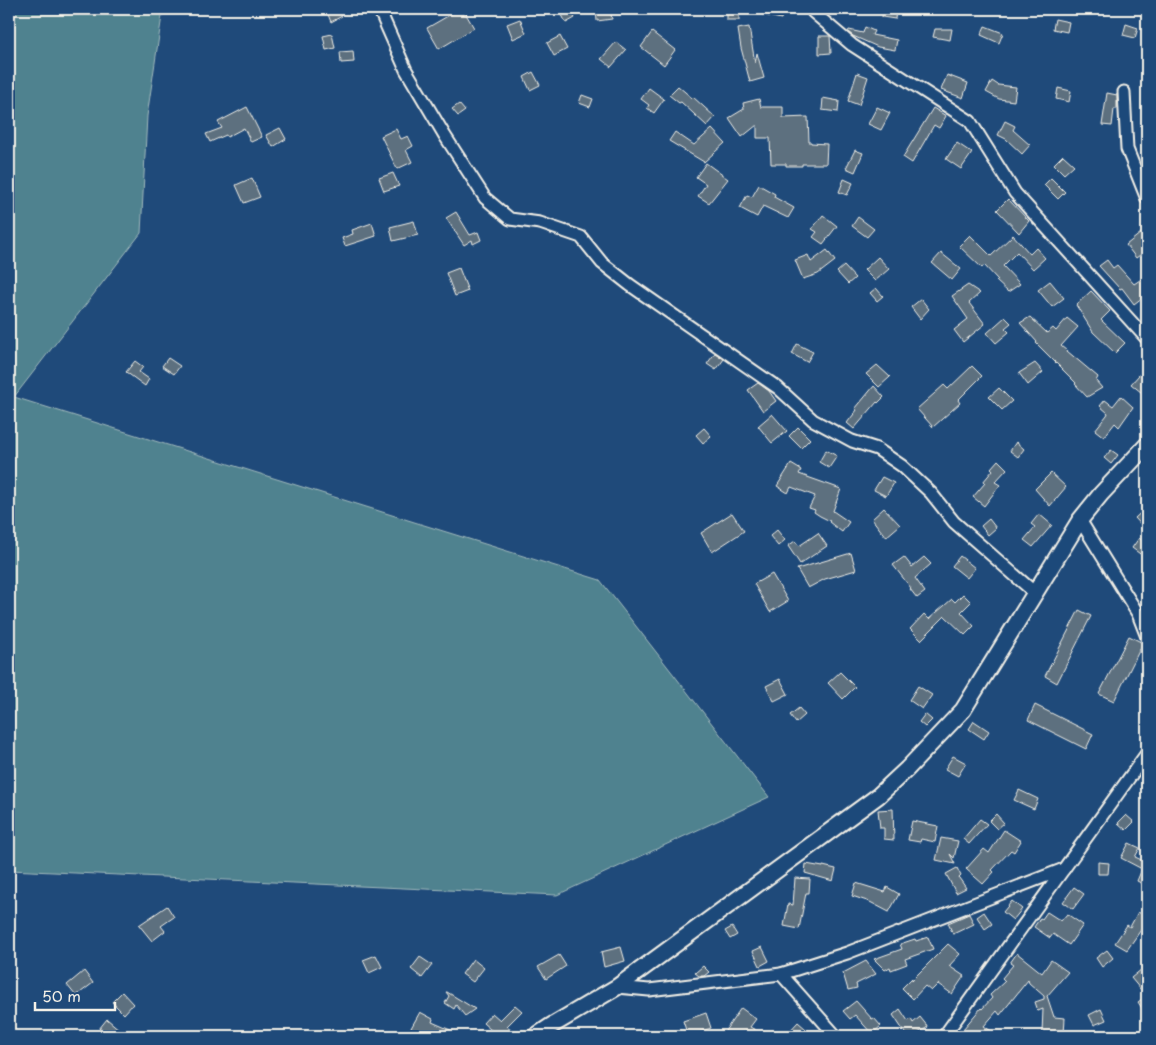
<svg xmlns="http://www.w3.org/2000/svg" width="1156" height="1045" viewBox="0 0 1156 1045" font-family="'Playpen Sans',sans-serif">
<rect width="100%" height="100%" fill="#1f4a7a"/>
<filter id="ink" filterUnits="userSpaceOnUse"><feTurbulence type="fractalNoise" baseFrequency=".02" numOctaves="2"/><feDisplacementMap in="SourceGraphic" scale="10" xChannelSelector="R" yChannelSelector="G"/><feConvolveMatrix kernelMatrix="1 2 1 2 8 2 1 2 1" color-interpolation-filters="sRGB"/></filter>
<g filter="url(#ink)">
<!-- green -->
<polygon fill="#4f828f" stroke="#a2babc" points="9,9 163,9 147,116 141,233 14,397 600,580 769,797 557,895 9,870"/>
<!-- building -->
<g fill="#5d707f" stroke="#f4f1e8">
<polygon points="334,9 339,9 342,16 331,22 327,12"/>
<polygon points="460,9 463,9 474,28 439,49 427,28"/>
<polygon points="559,9 570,9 575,18 566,23"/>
<polygon points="596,9 610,9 612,19 597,21"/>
<rect x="727" y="9" width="12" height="11"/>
<polygon points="751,9 784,9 781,19 751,12"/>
<polygon points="883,9 896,9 895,19 882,17"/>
<polygon points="520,19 526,33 513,39 507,24"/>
<polygon points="1055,19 1069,22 1067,32 1053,29"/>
<polygon points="1126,24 1138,28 1135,38 1123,35"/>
<polygon points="985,26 1003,33 999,43 981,35"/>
<polygon points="749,27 755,63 757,53 764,78 750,82 741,48 738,29"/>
<polygon points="865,27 874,31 872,35 897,40 895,50 878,47 853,36 848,32 849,30 863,33"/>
<polygon points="935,29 952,29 950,40 933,37"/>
<polygon points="652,32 675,50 664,65 641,47"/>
<polygon points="332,34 335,48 326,50 323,36"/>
<polygon points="560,36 567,49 554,56 547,43"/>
<polygon points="819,36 830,36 831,53 819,54"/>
<polygon points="616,42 626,50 611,67 601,59"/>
<polygon points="353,51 354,62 341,63 340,52"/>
<polygon points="533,72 540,85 530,90 524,77"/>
<polygon points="857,73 868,77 859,105 848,101"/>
<polygon points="947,75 968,83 963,98 941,90"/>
<polygon points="992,81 998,85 1016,87 1014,101 999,99 986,92"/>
<polygon points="678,86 692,98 693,97 715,117 707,126 681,102 679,103 669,95"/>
<polygon points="649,88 664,99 654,113 647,108 649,105 641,99"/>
<polygon points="1058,88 1071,91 1069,102 1056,99"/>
<polygon points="1107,93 1117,95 1117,109 1114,109 1112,126 1102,125"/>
<polygon points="582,95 593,99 590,107 579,103"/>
<polygon points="823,98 839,101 838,112 822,110"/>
<polygon points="759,99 761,107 783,107 783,118 808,117 809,142 811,142 811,143 827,144 826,164 802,164 802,166 786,166 786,164 771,164 770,138 757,138 757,125 742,137 729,118 744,109 743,103"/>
<polygon points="459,104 465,111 458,116 452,109"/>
<polygon points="247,107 262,137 251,142 244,128 227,137 226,135 210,142 206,134 222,128 218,122"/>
<polygon points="877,107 890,113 881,130 868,124"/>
<polygon points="933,108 946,116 939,128 934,125 912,163 903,157"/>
<polygon points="1005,121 1015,126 1013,130 1030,145 1022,154 1006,139 998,135"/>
<polygon points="280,128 286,139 273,147 266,135"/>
<polygon points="396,129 401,139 408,136 413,146 406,150 412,162 397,169 381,136"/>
<polygon points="712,129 725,143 704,162 669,141 675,132 694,145"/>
<polygon points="957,143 972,153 961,169 946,159"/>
<polygon points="855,150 863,153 855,172 846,168"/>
<polygon points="1063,155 1074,165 1064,174 1054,164"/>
<polygon points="706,163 728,179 709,203 698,196 706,184 696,177"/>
<polygon points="393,173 399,186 384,191 379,178"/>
<polygon points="252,178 260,197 244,203 236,185"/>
<polygon points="1051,178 1065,192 1058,199 1044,185"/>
<polygon points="844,179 853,183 847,195 839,192"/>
<polygon points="759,185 775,194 774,197 794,208 788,218 763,206 757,217 740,208 747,195 752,197"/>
<polygon points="1008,199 1029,221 1019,233 997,210"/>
<polygon points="456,212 470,235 478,232 481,240 473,244 472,240 464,245 446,218"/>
<polygon points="823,215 837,226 823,244 813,237 817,232 812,229"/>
<polygon points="858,217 874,229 867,237 852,226"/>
<polygon points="414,221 418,235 393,241 390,227"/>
<polygon points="372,223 376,236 345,246 342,238 353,234 352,230"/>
<polygon points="1141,233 1147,241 1147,250 1136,258 1126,245"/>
<polygon points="970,235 991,256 1013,235 1030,254 1036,248 1045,258 1033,269 1017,252 1003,266 1020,284 1008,292 996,281 998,280 984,265 982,268 959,246"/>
<polygon points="827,250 835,261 818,274 803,279 795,260 808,255 811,262"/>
<polygon points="941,253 961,269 952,280 932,263"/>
<polygon points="878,257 889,269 875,281 864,270"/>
<polygon points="1107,260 1113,268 1117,265 1134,284 1143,278 1147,285 1147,294 1134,304 1122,288 1120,289 1099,266"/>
<polygon points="844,266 855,278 848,284 837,272"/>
<polygon points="459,268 468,291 455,296 446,273"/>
<polygon points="1050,281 1064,298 1052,307 1038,290"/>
<polygon points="968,285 980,293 969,303 985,324 963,342 954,330 968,319 952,296"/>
<polygon points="876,288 883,296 877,301 870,293"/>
<polygon points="1091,291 1110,311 1101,320 1125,343 1115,353 1093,332 1076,305"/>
<polygon points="921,299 929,309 920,319 911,307"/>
<polygon points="1005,317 1011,323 1005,328 1009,332 996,343 987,333"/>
<polygon points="1030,317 1047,333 1053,328 1056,331 1067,318 1078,327 1061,346 1098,377 1096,381 1102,388 1087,397 1075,384 1076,383 1036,343 1037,342 1020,323"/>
<polygon points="797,344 813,352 807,362 792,354"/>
<polygon points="715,353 724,359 716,370 707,364"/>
<polygon points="168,358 180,366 174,374 162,366"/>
<polygon points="135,361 143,367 139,372 149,379 145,386 126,372"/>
<polygon points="1035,363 1043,372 1028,385 1019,373"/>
<polygon points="877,365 890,377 879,387 866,374"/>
<polygon points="972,366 982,376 958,400 960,403 933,427 917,409 944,385 948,389"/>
<polygon points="1147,366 1147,397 1131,384"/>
<polygon points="758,383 769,391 776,401 763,411 748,390"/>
<polygon points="874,386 884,397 878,403 877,402 854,429 847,423 857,410 855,409"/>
<polygon points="999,388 1012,401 1002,410 989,397"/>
<polygon points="1121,396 1133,407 1119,427 1115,423 1104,437 1095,430 1107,415 1108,413 1100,406 1105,400 1113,406"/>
<polygon points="772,414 787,431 772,443 758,426"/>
<polygon points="798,427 810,439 801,448 789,436"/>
<polygon points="704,428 711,436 703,443 696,435"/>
<polygon points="1016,442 1024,449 1018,457 1010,451"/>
<polygon points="826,450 837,456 829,468 819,462"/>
<polygon points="1111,450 1118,455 1111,464 1104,458"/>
<polygon points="998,460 1007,469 995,482 1000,485 984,506 973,497 985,483 983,482 993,470 991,468"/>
<polygon points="791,464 801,470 799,474 841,489 833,511 849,522 842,532 829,522 830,521 820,516 814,512 815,510 809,508 815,496 791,487 788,493 777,486"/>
<polygon points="1051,473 1066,487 1050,506 1035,489"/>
<polygon points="882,477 894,483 886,496 874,490"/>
<polygon points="1147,507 1147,531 1135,518"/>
<polygon points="884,508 900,525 886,537 872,519"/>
<polygon points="732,513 744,531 712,552 701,533"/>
<polygon points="1039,514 1052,525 1033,547 1024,540 1035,527 1031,524"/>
<polygon points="989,519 996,528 988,535 981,526"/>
<polygon points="777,530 785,540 778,546 770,536"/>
<polygon points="818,533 827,546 800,564 788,546 795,541 799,546"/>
<polygon points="1139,538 1147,544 1147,559 1132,548"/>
<polygon points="851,553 856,570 825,579 808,588 797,569"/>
<polygon points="960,556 975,568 967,578 952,566"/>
<polygon points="904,557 912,567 924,557 931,564 915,578 925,592 917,598 910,589 911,588 893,565"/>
<polygon points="772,574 788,601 770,612 754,584"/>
<polygon points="963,594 971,602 961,612 974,626 965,635 945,616 921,640 910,629 924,614 929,619 952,599 955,602"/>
<polygon points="1079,610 1091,616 1057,683 1045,676"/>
<polygon points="1129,636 1143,643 1114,701 1099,694"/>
<polygon points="840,672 855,687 843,699 828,683"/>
<polygon points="780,679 788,694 774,701 766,686"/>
<polygon points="918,686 932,695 922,709 909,700"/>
<polygon points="1035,705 1093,734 1086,749 1028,720"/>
<polygon points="799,708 805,715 796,723 790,715"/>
<polygon points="925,714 932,720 925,727 919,722"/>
<polygon points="974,721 989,731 984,739 969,729"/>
<polygon points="953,756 966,763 958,776 945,769"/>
<polygon points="1019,790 1038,799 1034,809 1014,800"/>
<polygon points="893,809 894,840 884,839 884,828 880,828 878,810"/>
<polygon points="996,814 1004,823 997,829 989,821"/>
<polygon points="1126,815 1134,822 1126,830 1118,823"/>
<polygon points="980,819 987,824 969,844 963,839"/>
<polygon points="912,821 938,826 935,842 921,839 920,842 908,840"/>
<polygon points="1004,830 1021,841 1014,852 1011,850 992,870 994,872 983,884 966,869 984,849 989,853"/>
<polygon points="941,838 958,841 954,858 950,854 955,864 936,860"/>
<polygon points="1129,843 1140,848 1135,857 1146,862 1147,859 1147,886 1137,881 1142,869 1121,858"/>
<polygon points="1098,862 1109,863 1108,874 1098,874"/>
<polygon points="806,864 823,867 823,866 836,869 833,881 805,873"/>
<polygon points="957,868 961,876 959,878 966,888 956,893 946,874"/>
<polygon points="795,878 810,879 809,893 806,893 799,929 784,926 788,904 793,905"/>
<polygon points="856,883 885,892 887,887 899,894 889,912 870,902 852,896"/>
<polygon points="1074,887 1084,894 1073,909 1063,902"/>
<polygon points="1012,901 1022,909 1013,920 1003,912"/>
<polygon points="167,906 174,917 161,926 165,931 152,941 139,925"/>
<polygon points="984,912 992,924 985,929 977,917"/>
<polygon points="1047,912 1061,921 1067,914 1083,925 1069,945 1053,934 1050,938 1034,927 1040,918 1042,919"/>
<polygon points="1138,912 1147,917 1147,921 1127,950 1115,943 1127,925 1130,927"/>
<polygon points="969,914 974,924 953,934 948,923"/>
<polygon points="732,927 737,935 730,939 725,931"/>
<polygon points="928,937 933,949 905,959 907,964 891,970 890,967 885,970 874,959 902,949 900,944 915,939 916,941"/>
<polygon points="948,944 960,954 949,966 964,976 952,994 938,984 931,991 925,986 913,999 902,988 912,978 912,980"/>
<polygon points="621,947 625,961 604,967 601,952"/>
<polygon points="762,947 769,961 760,966 753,951"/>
<polygon points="1107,950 1113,958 1102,967 1096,958"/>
<polygon points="1017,953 1042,973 1051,960 1068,972 1047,996 1054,1017 1065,1018 1064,1034 1042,1033 1043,1009 1038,1011 1035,1002 1044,999 1044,996 1029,983 1028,980 1000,1015 997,1011 984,1026 998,1036 957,1036 981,1008 982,1009 992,998 990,995 1005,981 1002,978 1013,965 1010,963"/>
<polygon points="376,955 382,967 369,973 363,960"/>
<polygon points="559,955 566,966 546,979 538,967"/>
<polygon points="420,957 432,965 422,978 411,969"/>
<polygon points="473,959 484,968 473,982 462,974"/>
<polygon points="866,961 876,974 856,984 857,988 848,990 843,973"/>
<polygon points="703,966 709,972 704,976 699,976 695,973"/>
<polygon points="1142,969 1147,975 1147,1016 1138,1002 1146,996 1131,978"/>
<polygon points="84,971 93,983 76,996 67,985"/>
<polygon points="122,992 133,1004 124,1014 112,1002"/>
<polygon points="446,992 447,992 475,1009 465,1016 456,1005 454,1009 445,1003 449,996"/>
<polygon points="856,1001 872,1019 874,1018 881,1026 872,1034 855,1015 850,1019 843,1011"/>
<polygon points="515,1005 522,1011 507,1026 512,1030 506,1036 498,1036 483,1023 492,1013 500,1020"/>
<polygon points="741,1008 756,1019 750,1027 766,1036 732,1036 725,1031"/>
<polygon points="900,1009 908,1021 911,1019 913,1023 920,1017 928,1027 913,1036 907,1036 893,1015"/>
<polygon points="1101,1009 1106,1020 1094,1025 1089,1015"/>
<polygon points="420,1012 433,1019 432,1022 464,1036 428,1036 411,1028"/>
<polygon points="706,1013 711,1028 688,1036 683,1021"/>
<polygon points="107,1019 127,1036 107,1036 99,1029"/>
<polygon points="798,1022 814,1036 785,1036"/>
</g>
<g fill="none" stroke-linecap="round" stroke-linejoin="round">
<defs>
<g id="street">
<polyline points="379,9 406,70 445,136 485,198 510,219 540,223 581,237 602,263 630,285 778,388 813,420 852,441 877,449 902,466 931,493 954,522 1035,593"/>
<polyline points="816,9 813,12 852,45 970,121 1015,193 1147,339"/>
<polyline points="1124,92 1127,149 1147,199"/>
<polyline points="1080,520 1138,614 1147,637"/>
<polyline points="781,974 836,1036"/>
<polyline points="617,987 649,990 781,974 847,953 1064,869"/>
<polyline points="944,1036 1147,753"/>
</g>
<polyline id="secondary" points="536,1036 551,1026 617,987 878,796 907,769 963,710 1080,520 1101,494 1147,445"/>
</defs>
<!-- street casing -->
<use href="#street" stroke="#f4f1e8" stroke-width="15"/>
<!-- secondary casing -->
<use href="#secondary" stroke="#f4f1e8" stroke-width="19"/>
<!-- street -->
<use href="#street" stroke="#1f4a7a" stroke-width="11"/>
<!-- secondary -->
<use href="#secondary" stroke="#1f4a7a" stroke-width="15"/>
</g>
</g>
<!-- margin -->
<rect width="1156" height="1045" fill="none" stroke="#1f4a7a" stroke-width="30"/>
<rect x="15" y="15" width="1126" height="1015" fill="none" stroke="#f4f1e8" stroke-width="2" filter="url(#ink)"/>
<!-- scale -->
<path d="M35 1002v8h80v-8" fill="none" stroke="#f4f1e8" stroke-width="2.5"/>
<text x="42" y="1002" font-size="15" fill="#f4f1e8" stroke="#1f4a7a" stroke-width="4" paint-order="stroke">50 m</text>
</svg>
